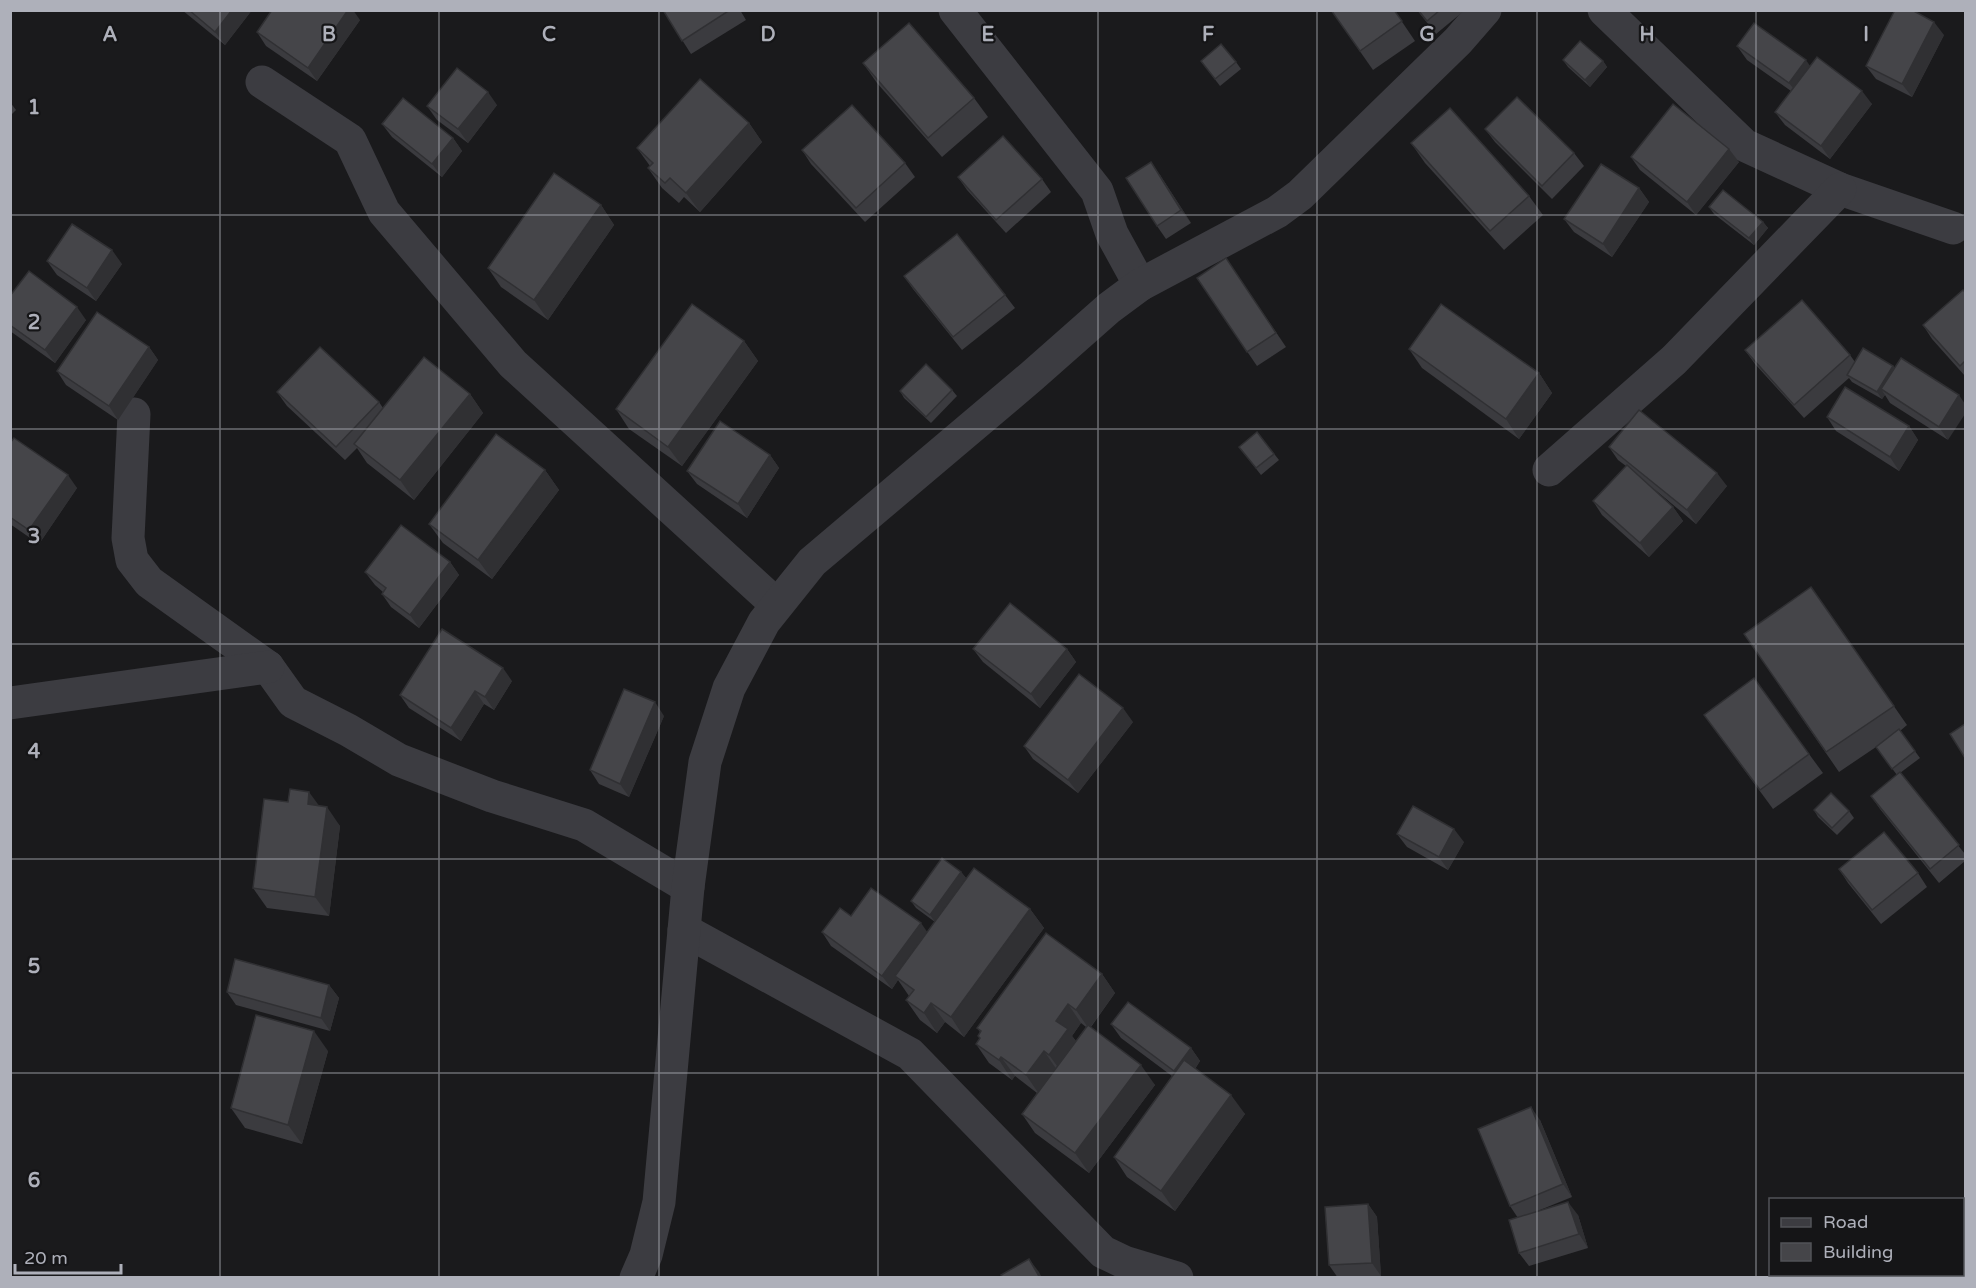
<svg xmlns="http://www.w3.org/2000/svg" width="1976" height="1288" viewBox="0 0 1976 1288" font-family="'Varela Round',sans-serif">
<rect width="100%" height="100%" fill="#1a1a1c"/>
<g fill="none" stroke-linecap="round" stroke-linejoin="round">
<!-- minor -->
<g stroke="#3c3c41" stroke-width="33">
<polyline points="955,10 1097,191 1112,234 1140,285"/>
<polyline points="1604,10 1744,145 1840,189 1953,228"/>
<polyline points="262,82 350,140 384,212 513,364 777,605"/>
<polyline points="134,414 128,538 132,560 149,582 268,667 293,702 348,730 399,760 492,796 584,825 688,887"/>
<polyline points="1549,470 1674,360 1840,189"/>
<polyline points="10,703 268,667"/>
<polyline points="684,930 910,1054 1103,1252 1124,1262 1177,1278"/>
<polyline points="636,1278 646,1255 659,1202 688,887 705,762 729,688 764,622 812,562 1032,376 1109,308 1140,285 1277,212 1300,195 1458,41 1485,10"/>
</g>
</g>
<!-- wall -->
<g fill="#3b3b3f" fill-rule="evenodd">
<polygon points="182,10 252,10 225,45"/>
<polygon points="663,10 740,10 746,20 691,54"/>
<polygon points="1331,10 1394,10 1415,41 1373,70"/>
<polygon points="1417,10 1465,10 1436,34"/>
<polygon points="360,20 317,81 266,46 257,32"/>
<polygon points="1944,35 1912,97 1876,79 1866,66"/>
<polygon points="1737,46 1810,66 1872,104 1830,159 1785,125 1775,112 1791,91 1747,60"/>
<polygon points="1563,60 1603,61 1607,67 1590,87 1568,67"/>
<polygon points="1201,61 1236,62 1241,69 1220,86"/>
<polygon points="863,63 974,98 988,117 942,157 877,83"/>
<polygon points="10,102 16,110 10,116"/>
<polygon points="497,105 468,143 437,120 427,106"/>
<polygon points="749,123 762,142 700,212 684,197 679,203 662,188 648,168 650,166 637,148"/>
<polygon points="382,124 453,138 462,151 442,177 392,137"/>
<polygon points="1485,129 1574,153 1584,166 1552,199 1495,142"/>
<polygon points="1411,143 1529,196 1543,215 1504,250 1425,163"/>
<polygon points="802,150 905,163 915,177 865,222 811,164"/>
<polygon points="1631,157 1739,162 1696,215 1640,170"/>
<polygon points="1160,175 1191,223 1166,239 1157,226"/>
<polygon points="958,177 1042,179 1051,192 1006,233 967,190"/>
<polygon points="1639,188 1649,202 1612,257 1574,232 1564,219"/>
<polygon points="601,205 614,225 548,320 501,287 488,268"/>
<polygon points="1709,207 1763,222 1768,228 1754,245 1714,214"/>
<polygon points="1226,258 1286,347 1257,366 1197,278"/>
<polygon points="47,261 122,264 96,301 57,275"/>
<polygon points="904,276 1005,295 1015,308 962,350 913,289"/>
<polygon points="1965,292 1965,376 1932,339 1923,325"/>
<polygon points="10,296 86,320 55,363 10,331"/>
<polygon points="744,341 758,361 682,466 629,429 616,409"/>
<polygon points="149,347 158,360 118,420 66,385 57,371"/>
<polygon points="1409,349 1539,373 1552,393 1519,439 1422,368"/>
<polygon points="1745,350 1850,355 1855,362 1893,366 1895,368 1901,358 1948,440 1890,403 1885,395 1882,399 1852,382 1849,378 1804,418 1755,364"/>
<polygon points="952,390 957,396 931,423 904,398 900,391"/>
<polygon points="277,392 379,402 383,408 470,394 483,413 414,500 367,463 357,448 345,460 287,406"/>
<polygon points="1827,417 1909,426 1918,440 1899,471 1836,431"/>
<polygon points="1257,432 1279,460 1261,475 1239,447"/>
<polygon points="10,443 77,488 39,544 10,524"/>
<polygon points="1609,447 1727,486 1696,524 1653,488 1673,507 1683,521 1649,557 1602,515 1593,501 1626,466 1618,460"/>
<polygon points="770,455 779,468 747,518 697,484 687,471"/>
<polygon points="545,470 559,490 492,579 443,543 429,524"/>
<polygon points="450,562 459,575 419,628 391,607 382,594 383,592 375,585 365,572"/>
<polygon points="1811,587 1907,725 1900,731 1920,758 1900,773 1965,854 1965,861 1939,883 1880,809 1871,796 1897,775 1876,747 1839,772 1744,634"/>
<polygon points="973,649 1067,649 1076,662 1040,708 983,662"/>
<polygon points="512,681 494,710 484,704 461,741 409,708 400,695"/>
<polygon points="1704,715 1809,754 1823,773 1773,809"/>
<polygon points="664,716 629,797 599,784 590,770"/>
<polygon points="1133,722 1078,793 1033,759 1024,746"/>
<polygon points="319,806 340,826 329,916 267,908 253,888"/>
<polygon points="1814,810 1849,811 1854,818 1837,835 1818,817"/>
<polygon points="1397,834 1464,842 1448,870 1407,847"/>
<polygon points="1839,869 1918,873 1927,887 1881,924 1848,883"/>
<polygon points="961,872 966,878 935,922 916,908 911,901"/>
<polygon points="1030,909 1044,928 964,1037 945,1022 937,1033 920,1020 906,1000 909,996 898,980 892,989 831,946 822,932 851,916 927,932"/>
<path d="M1102,974L1115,993L1091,1027L1155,1085L1089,1173L1035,1133L1022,1114L1037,1093L1015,1076L1012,1080L989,1063L976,1044L980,1039L978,1036L980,1032L977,1028ZM1081,1023L1086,1027L1076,1041L1072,1036Z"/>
<polygon points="329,985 339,998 330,1031 236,1005 227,992"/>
<polygon points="1111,1024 1191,1048 1200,1061 1195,1069 1245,1114 1175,1211 1127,1177 1114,1157 1172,1076 1121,1038"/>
<polygon points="328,1051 302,1144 245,1128 231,1108"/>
<polygon points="1540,1120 1572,1197 1540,1210 1578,1215 1588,1248 1529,1266 1519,1253 1518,1218 1510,1206"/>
<polygon points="1368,1204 1377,1217 1381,1276 1338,1278 1329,1265"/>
</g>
<!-- shaded-wall -->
<g fill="#303033">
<polygon points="232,10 252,10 225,45 215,32"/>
<polygon points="348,10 353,10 360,20 317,81 308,68"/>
<polygon points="1934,22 1944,35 1912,97 1902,84"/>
<polygon points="1806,60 1815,73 1799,96 1789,83"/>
<polygon points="1603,61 1607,67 1590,87 1585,80"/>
<polygon points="1862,91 1872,104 1830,159 1821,146"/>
<polygon points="488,92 497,105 468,143 458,129"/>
<polygon points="749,123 762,142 700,212 686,193"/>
<polygon points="453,138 462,151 442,177 432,164"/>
<polygon points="1729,149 1739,162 1696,215 1687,202"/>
<polygon points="1151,162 1160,175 1191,223 1181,210"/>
<polygon points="1639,188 1649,202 1612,257 1603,244"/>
<polygon points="601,205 614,225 548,320 534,300"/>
<polygon points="1763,222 1768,228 1754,245 1749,238"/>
<polygon points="112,250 122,264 96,301 87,288"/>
<polygon points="77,307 86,320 55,363 45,350"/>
<polygon points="744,341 758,361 682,466 668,447"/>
<polygon points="149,347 158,360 118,420 109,406"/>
<polygon points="1893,366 1898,373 1881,389 1885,395 1882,399 1877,392"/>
<polygon points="1539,373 1552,393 1519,439 1506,419"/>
<polygon points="470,394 483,413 414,500 400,480"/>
<polygon points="1959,395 1965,404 1965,414 1948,440 1939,427"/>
<polygon points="1909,426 1918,440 1899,471 1890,457"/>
<polygon points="770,455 779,468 747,518 738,504"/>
<polygon points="545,470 559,490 492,579 478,560"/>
<polygon points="1717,473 1727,486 1696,524 1687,510"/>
<polygon points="68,475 77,488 39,544 29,530"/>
<polygon points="1673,507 1683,521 1649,557 1640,543"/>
<polygon points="450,562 459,575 419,628 410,615"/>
<polygon points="1067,649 1076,662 1040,708 1031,694"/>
<polygon points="503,668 512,681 494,710 485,697"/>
<polygon points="475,691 484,704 461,741 451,728"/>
<polygon points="655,702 664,716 629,797 620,784"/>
<polygon points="1123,708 1133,722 1078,793 1068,780"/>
<polygon points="309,792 323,811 308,804"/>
<polygon points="327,807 340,826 329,916 315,897"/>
<polygon points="1454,829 1464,842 1448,870 1439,857"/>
<polygon points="961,872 966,878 935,922 930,915"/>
<polygon points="1030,909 1044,928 964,1037 951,1017"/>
<polygon points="921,923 930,936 895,976 898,980 892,989 882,976"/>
<polygon points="1102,974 1115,993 1089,1029 1076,1010"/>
<polygon points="329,985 339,998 330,1031 321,1018"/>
<polygon points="931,1003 945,1022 937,1033 924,1013"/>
<polygon points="1068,1004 1081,1023 1072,1036 1081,1049 1063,1074 1049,1055 1056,1021"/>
<polygon points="314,1031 328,1051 302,1144 288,1125"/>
<polygon points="1191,1048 1200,1061 1184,1084 1174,1071"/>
<polygon points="1044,1051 1057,1070 1039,1094 1026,1075"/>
<polygon points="1001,1057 1015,1076 1012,1080 999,1060"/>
<polygon points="1141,1065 1155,1085 1089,1173 1075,1153"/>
<polygon points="1231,1095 1245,1114 1175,1211 1161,1191"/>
<polygon points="1531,1107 1540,1120 1572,1197 1563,1184"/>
<polygon points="1568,1202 1578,1215 1588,1248 1579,1234"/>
<polygon points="1368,1204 1377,1217 1381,1276 1372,1263"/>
<polygon points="1029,1259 1039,1272 1042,1278 1040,1278"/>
</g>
<!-- building -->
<g fill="#454549" stroke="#303033" stroke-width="1.5">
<polygon points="189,10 232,10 215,32"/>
<polygon points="272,10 348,10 308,68 257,32"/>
<polygon points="663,10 730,10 682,41"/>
<polygon points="1331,10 1394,10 1402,21 1360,51"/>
<polygon points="1418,10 1440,10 1427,21"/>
<polygon points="1895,10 1912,10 1934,22 1902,84 1866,66"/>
<polygon points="909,23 974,98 928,138 863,63"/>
<polygon points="1754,23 1806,60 1789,83 1737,46"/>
<polygon points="1580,41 1603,61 1585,80 1563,60"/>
<polygon points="1221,44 1236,62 1215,79 1201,61"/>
<polygon points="1817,57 1862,91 1821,146 1775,112"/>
<polygon points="457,68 488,92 458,129 427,106"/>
<polygon points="700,79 749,123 686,193 670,178 665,183 648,168 653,163 637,148"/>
<polygon points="1517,97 1574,153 1542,186 1485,129"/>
<polygon points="403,98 453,138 432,164 382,124"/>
<polygon points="1673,104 1729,149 1687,202 1631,157"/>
<polygon points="852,105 905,163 856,208 802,150"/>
<polygon points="1450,108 1529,196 1490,231 1411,143"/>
<polygon points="1003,136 1042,179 996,220 958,177"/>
<polygon points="1151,162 1181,210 1157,226 1126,178"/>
<polygon points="1601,164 1639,188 1603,244 1564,219"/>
<polygon points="554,173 601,205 534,300 488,268"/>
<polygon points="1723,190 1763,222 1749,238 1709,207"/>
<polygon points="72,224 112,250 87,288 47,261"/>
<polygon points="957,234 1005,295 953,337 904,276"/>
<polygon points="1226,258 1276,333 1247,352 1197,278"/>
<polygon points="29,271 77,307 45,350 10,325 10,296"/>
<polygon points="1963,290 1965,292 1965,361 1960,366 1923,325"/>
<polygon points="1802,300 1850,355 1794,405 1745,350"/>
<polygon points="692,304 744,341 668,447 616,409"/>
<polygon points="1441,304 1539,373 1506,419 1409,349"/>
<polygon points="97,312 149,347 109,406 57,371"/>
<polygon points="320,347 379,402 336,447 277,392"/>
<polygon points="1863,348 1893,366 1877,392 1847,375"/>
<polygon points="424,357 470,394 400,480 354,444"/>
<polygon points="1901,358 1959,395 1939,427 1881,389"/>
<polygon points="926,364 952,390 926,417 900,391"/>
<polygon points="1845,387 1909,426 1890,457 1827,417"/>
<polygon points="1639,410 1717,473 1687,510 1609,447"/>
<polygon points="720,421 770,455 738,504 687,471"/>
<polygon points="1257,432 1274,454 1256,468 1239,447"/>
<polygon points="496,434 545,470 478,560 429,524"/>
<polygon points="14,438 68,475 29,530 10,517 10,443"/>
<polygon points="1627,465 1673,507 1640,543 1593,501"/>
<polygon points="401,525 450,562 410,615 382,594 386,588 365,572"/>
<polygon points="1811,587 1894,706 1826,752 1744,634"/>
<polygon points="1010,603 1067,649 1031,694 973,649"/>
<polygon points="442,629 503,668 485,697 475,691 451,728 400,695"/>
<polygon points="1079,674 1123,708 1068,780 1024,746"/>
<polygon points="1754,678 1809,754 1760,790 1704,715"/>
<polygon points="624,689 655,702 620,784 590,770"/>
<polygon points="1965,724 1965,758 1950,734"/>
<polygon points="1899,729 1915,751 1892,769 1876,747"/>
<polygon points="1900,772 1959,845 1930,869 1871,796"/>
<polygon points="290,789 309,792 308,804 327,807 315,897 253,888 264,799 288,802"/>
<polygon points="1831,793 1849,811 1832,828 1814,810"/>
<polygon points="1413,806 1454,829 1439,857 1397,834"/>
<polygon points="1884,832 1918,873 1872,910 1839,869"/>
<polygon points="942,858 961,872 930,915 911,901"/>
<polygon points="974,868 1030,909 951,1017 931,1003 924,1013 906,1000 914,990 895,976"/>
<polygon points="871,888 921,923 882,976 822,932 840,908 851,916"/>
<polygon points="1046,933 1102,974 1076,1010 1068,1004 1056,1021 1068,1029 1049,1055 1044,1051 1026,1075 1001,1057 999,1060 976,1044 980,1038 978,1036 981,1031 977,1028"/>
<polygon points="235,959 329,985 321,1018 227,992"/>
<polygon points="1128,1002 1191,1048 1174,1071 1111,1024"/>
<polygon points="256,1015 314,1031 288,1125 231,1108"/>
<polygon points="1088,1025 1141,1065 1075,1153 1022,1114"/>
<polygon points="1184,1060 1231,1095 1161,1191 1114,1157"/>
<polygon points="1531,1107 1563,1184 1510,1206 1478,1129"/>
<polygon points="1568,1202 1579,1234 1519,1253 1509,1220"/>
<polygon points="1368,1204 1372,1263 1329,1265 1325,1207"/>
<polygon points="1029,1259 1040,1278 1003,1278 1001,1275"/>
</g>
<!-- grid -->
<path fill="none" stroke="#aeb0ba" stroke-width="1.5" stroke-opacity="0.55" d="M220,10V1278M439,10V1278M659,10V1278M878,10V1278M1098,10V1278M1317,10V1278M1537,10V1278M1756,10V1278M10,215H1966M10,429H1966M10,644H1966M10,859H1966M10,1073H1966"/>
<g font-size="20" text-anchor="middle" font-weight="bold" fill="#aeb0ba" stroke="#151517" stroke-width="4.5" stroke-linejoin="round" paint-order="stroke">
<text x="110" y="41">A</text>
<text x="329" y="41">B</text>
<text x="549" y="41">C</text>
<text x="768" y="41">D</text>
<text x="988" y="41">E</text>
<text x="1208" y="41">F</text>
<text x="1427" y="41">G</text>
<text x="1647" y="41">H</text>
<text x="1866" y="41">I</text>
<text x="34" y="114">1</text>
<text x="34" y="329">2</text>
<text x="34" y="543">3</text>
<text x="34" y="758">4</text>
<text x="34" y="973">5</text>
<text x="34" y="1187">6</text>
</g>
<!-- border -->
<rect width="1976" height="1288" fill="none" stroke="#aeb0ba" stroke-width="24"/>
<!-- legend -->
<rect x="1769" y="1198" width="195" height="78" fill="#151517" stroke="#525358" stroke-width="1.5"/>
<rect x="1781" y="1218" width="30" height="9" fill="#3c3c41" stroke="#525358" stroke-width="1.5"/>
<text x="1823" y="1228" font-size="18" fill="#aeb0ba">Road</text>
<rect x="1781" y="1243" width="30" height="18" fill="#454549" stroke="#525358" stroke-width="1.5"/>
<text x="1823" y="1258" font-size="18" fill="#aeb0ba">Building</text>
<!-- scale -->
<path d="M15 1264v9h106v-9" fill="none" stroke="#aeb0ba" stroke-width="3"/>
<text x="24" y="1264" font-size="18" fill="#aeb0ba" stroke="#151517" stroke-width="4.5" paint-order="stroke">20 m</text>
</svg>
